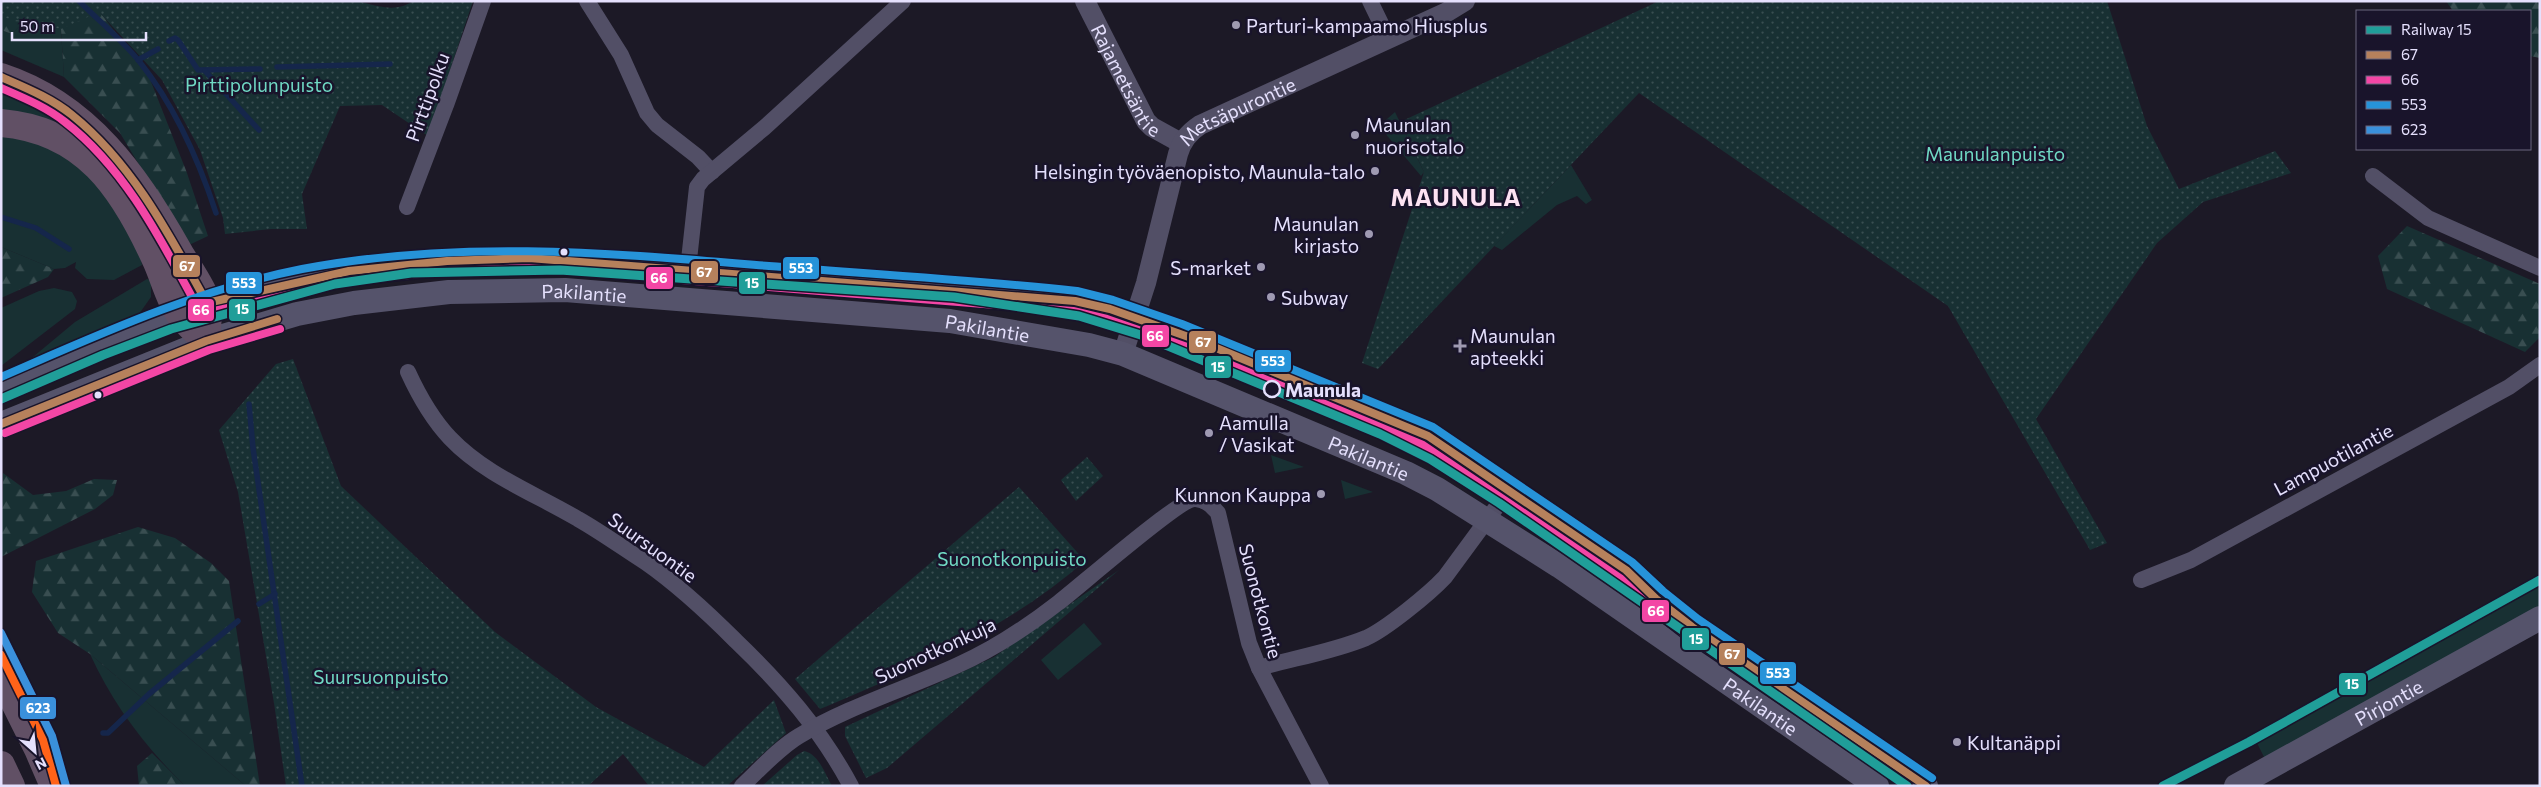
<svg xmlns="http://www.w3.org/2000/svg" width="2541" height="787" viewBox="0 0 2541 787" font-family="Commissioner,sans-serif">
<defs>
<pattern id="forest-firs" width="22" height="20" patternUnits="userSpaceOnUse" patternTransform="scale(1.25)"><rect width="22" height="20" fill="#183033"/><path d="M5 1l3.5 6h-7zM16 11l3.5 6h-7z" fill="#394e51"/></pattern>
<pattern id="park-dots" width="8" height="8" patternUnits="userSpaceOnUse" patternTransform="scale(1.25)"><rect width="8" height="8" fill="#183033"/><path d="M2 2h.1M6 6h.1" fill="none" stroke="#394e51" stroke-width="1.8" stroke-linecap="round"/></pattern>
</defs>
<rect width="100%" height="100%" fill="#1c1926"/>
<!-- grass -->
<g fill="#183033">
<polygon points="25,20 61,29 64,77 1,50 1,30 12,34"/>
<polygon points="1,88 75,128 1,114"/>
<polygon points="1395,112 1424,172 1421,176 1379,126"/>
<path d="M1,135C37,139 75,155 99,183C114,201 128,232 140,253L142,265L114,280L87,279L75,268L76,262L65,268L54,269L1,247Z"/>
<polygon points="1571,165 1592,200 1586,204 1577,196 1557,205 1502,250 1494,246"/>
<polygon points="147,279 151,280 151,297 139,314 30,362 27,362 75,322"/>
<polygon points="54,288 72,292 77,301 75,309 1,366 1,308 39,291"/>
<polygon points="1271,455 1304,467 1275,473"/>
<polygon points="1341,480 1373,492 1345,499"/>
<polygon points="2540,577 2540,608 2265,759 2253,735"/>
<polygon points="1084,623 1102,644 1058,680 1041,660"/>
<path d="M90,654L246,786H185C145,746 113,705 90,654Z"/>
</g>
<!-- forest -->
<g fill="url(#forest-firs)">
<polygon points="1,1 91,1 148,74 187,173 208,236 191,244 184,239 120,133 64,77 61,29 25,20 12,34 1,30"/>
<polygon points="2446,1 2540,1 2540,58 2530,56 2530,11 2453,11"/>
<polygon points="2407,226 2540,284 2540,337 2525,352 2387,289 2378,256"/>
<polygon points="1,247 54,269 48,277 1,298"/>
<polygon points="3,473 33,495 66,491 94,479 117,480 113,495 95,509 1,557"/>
<polygon points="138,527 175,538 211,563 229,581 260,786 246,786 90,654 58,633 32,592 36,561"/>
<polygon points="152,753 185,786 139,786 137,766"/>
</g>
<!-- park -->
<g fill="url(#park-dots)">
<path d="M1,1H358C377,6 396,13 413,1H473L428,136L382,105L340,106L302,194L307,229H271L225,234L223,218L200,150L162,80L99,12L61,29L1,17Z"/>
<polygon points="1659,1 2107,1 2147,126 2179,189 2275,151 2291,173 2203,202 2157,243 2036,419 2107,543 2090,550 1948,306 1639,93 1378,369 1362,363 1424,172 1400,122"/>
<polygon points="293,359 341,486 495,632 596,707 704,767 774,700 786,733 727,786 649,786 623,754 588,786 286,786 274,703 238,492 219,430 276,364"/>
<polygon points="1087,457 1103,476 1076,501 1061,480"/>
<path d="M1019,487L1085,561C1008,628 914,670 820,709L795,679Z"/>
<polygon points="1119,570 887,768 866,778 845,736 845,727 994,657"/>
<path d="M804,751C819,754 825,774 832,786H762L797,755Z"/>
</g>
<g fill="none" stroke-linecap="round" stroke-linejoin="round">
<!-- stream -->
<g stroke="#15264b" stroke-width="5.5">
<path d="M79,1C99,21 121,39 139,61C175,106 198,158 216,213"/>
<polyline points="169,41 175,38 178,40 198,70 260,69"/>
<polyline points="138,60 158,49"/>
<polyline points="277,67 390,64"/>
<polyline points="205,71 259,130"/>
<polyline points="1,217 36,228 69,249"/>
<polyline points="249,404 253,448 302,786"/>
<polyline points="259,604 275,594"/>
<polyline points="103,733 108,733 149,694 238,621"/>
</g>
<!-- minor -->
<g stroke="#524f66" stroke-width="16">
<polyline points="587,1 621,55 647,113 657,125 698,157 712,172"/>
<polyline points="1370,1 1388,38"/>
<polyline points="2373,176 2428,218 2540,268"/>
<polyline points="407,207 446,105 483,1"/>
<polyline points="688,269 697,187 703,179 764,128 903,1"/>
<path d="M408,372C419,396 432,419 450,438C485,475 536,494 578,519C601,532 623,548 645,562C678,585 708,613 736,641C782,685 821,730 851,786"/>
<polyline points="2141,580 2191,560 2509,387 2540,365"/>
<path d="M1259,668C1294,658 1332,652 1366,638C1386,629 1429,594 1445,577L1509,490"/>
<path d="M742,786C759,770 780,747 799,736C849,706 906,689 958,665C994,649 1027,627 1058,603C1078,588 1181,497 1196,499C1206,500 1212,506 1218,513L1249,643L1259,668L1321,786"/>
</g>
<!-- tertiary -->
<g stroke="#524f66" stroke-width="20">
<path id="s1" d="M1085,1L1146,121L1152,127L1181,143"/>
<path id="s2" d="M1123,354L1146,283L1178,154C1182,141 1188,133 1200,125L1447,12L1465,1"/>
</g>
<!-- secondary -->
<g stroke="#55536b" stroke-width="24">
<path d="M1,388C69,359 137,324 208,303C333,264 467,254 598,262L1044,298L1075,301L1110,309L1178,333L1406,426L1428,436L1626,570L1656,599L1692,627L1926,786"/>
<path id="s3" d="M1,424L206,341L297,314L354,303L449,292L565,290L950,321L1089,345L1123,354L1406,473L1437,489L1559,566L1877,786"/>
<path id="s4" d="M2236,786L2540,618"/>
</g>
<!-- motorway -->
<g stroke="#615065" stroke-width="28">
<path d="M1,77C87,105 137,177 179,252C187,266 203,288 207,302C210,313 206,330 206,341"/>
<path d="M1,123C85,130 123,188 155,258C163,274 169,299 179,313C186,323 197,332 206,341"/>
<polyline points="1,675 38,749 54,786"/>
<polyline points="1,765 11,786"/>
</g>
<defs>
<g id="bus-1">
<path d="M1,77C26,88 51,98 72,115C133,164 170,236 207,303L349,271L447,261L529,258L1075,301L1110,309L1197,340L1428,436L1626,570L1656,599L1692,627L1926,786"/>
<polyline points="1,424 206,341 277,319"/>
</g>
<g id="bus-2">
<path d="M1,88C24,98 46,107 65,122C126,169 162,242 198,308L205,313L351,281L448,271L529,268L1073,311L1107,319L1193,349L1423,445L1620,578L1650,607L1686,635L1908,786"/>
<polyline points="5,433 209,350 280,329"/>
</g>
<path id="bus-3" d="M1,377C100,334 195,290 302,269C459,239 611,253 769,266C872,274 975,280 1077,291L1113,300L1182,324L1433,427L1632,562L1663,591L1698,619L1932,778"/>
<polyline id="bus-4" points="1,633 52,736 66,786"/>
<polyline id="bus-5" points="1,655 43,740 56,786"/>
</defs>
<!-- bus-1 casing -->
<use href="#bus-1" stroke="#19142b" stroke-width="11"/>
<!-- bus-2 casing -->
<use href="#bus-2" stroke="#19142b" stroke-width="11"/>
<!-- bus-3 casing -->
<use href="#bus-3" stroke="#19142b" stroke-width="11"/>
<!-- bus-4 casing -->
<use href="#bus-4" stroke="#19142b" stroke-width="11"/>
<!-- bus-5 casing -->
<use href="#bus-5" stroke="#19142b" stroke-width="11"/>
<!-- bus-1 -->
<use href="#bus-1" stroke="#b6815c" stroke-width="8"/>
<!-- bus-2 -->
<use href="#bus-2" stroke="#f346a5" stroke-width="8"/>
<!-- bus-3 -->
<use href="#bus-3" stroke="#2693d9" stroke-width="8"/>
<!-- bus-4 -->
<use href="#bus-4" stroke="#3a90db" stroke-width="8"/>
<!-- bus-5 -->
<use href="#bus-5" stroke="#ff6319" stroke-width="8"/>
<defs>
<g id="rail-1">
<polyline points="1,399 103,355 171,329 335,284 411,273 560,270 954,297 1079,316 1144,336 1380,434 1430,459 1499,503 1907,786"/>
<polyline points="2163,786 2249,742 2540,580"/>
</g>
</defs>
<!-- rail-1 casing -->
<use href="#rail-1" stroke="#19142b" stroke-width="12"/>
<!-- rail-1 -->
<use href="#rail-1" stroke="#209e99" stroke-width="9"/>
</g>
<!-- markers -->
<g fill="#9f9ab2" stroke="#19142b" stroke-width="2">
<circle cx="1236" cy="25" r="5"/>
<circle cx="1355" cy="135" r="5"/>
<circle cx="1375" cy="171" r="5"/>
<circle cx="1369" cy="234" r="5"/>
<circle cx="1261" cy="267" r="5"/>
<circle cx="1271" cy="297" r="5"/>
<path d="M1457.5 338.5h5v5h5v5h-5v5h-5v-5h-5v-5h5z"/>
<circle cx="1209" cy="433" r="5"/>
<circle cx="1321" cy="494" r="5"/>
<circle cx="1957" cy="742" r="5"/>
</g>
<g fill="#e5e0fd" stroke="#19142b" stroke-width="2">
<circle cx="564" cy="252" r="4.5"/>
<circle cx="98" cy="395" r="4.5"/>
</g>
<circle fill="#19142b" stroke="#e5e0fd" stroke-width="2.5" cx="1272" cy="389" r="8"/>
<g text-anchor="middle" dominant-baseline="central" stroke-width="5" stroke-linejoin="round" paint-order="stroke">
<!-- poi labels -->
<g font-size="19" fill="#e5e0fd" stroke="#19142b" text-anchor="start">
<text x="1246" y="25">Parturi-kampaamo Hiusplus</text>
<text x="1365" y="124">Maunulan<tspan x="1365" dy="22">nuorisotalo</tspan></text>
<text x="1365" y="171" text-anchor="end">Helsingin työväenopisto, Maunula-talo</text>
<text x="1359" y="223" text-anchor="end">Maunulan<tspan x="1359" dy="22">kirjasto</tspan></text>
<text x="1251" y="267" text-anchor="end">S-market</text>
<text x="1281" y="297">Subway</text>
<text x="1470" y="335">Maunulan<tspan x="1470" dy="22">apteekki</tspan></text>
<text x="1219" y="422">Aamulla<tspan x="1219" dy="22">/ Vasikat</tspan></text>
<text x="1311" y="494" text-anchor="end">Kunnon Kauppa</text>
<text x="1967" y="742">Kultanäppi</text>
</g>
<!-- street labels -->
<g font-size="19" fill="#e5e0fd" stroke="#19142b">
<text stroke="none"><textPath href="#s1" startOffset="89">Rajametsäntie</textPath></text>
<text transform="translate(427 97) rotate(-70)">Pirttipolku</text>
<text stroke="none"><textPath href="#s2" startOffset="284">Metsäpurontie</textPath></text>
<text stroke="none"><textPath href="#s3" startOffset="605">Pakilantie</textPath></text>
<text stroke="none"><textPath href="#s3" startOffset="1010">Pakilantie</textPath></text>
<text stroke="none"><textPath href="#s3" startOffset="1415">Pakilantie</textPath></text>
<text transform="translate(2333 459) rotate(-28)">Lampuotilantie</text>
<text transform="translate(653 547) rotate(36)">Suursuontie</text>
<text transform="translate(1261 601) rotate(75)">Suonotkontie</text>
<text transform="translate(935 650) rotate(-25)">Suonotkonkuja</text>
<text stroke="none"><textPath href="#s4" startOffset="174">Pirjontie</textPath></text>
<text stroke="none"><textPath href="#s3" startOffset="1880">Pakilantie</textPath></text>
</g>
<!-- park labels -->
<g font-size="19" fill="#70d9c4" stroke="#19142b">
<text x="259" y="84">Pirttipolunpuisto</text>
<text x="1995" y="153">Maunulanpuisto</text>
<text x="1012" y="558">Suonotkonpuisto</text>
<text x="381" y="676">Suursuonpuisto</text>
</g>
<!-- stop labels -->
<g font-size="19" font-weight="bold" fill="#e5e0fd" stroke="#19142b" text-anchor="start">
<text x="1285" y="389">Maunula</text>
</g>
<!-- district labels -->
<g font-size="24" font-weight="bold" letter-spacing="1" fill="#fde2f2" stroke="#19142b">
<text x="1456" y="196">MAUNULA</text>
</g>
</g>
<g stroke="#19142b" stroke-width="2">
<rect x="172" y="254" width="29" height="24" rx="5" fill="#b6815c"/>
<rect x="782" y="256" width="38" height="24" rx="5" fill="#2693d9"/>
<rect x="690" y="260" width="29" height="24" rx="5" fill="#b6815c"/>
<rect x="645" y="266" width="29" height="24" rx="5" fill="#f346a5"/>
<rect x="225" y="271" width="38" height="24" rx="5" fill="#2693d9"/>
<rect x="738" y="271" width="28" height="24" rx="5" fill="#209e99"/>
<rect x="228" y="298" width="28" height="24" rx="5" fill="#209e99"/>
<rect x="187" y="298" width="28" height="24" rx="5" fill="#f346a5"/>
<rect x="1141" y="324" width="29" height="24" rx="5" fill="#f346a5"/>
<rect x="1188" y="330" width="29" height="24" rx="5" fill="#b6815c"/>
<rect x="1254" y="349" width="38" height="24" rx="5" fill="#2693d9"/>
<rect x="1204" y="355" width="28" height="24" rx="5" fill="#209e99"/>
<rect x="1641" y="599" width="29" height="24" rx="5" fill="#f346a5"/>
<rect x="1681" y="627" width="29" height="24" rx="5" fill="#209e99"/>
<rect x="1718" y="642" width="28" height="24" rx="5" fill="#b6815c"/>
<rect x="1759" y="661" width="38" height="24" rx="5" fill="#2693d9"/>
<rect x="2338" y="672" width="29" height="24" rx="5" fill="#209e99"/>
<rect x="19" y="696" width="38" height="24" rx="5" fill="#3a90db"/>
</g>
<g font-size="14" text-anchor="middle" font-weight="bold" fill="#fff">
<text x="187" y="271">67</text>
<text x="801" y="273">553</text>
<text x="704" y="277">67</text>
<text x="659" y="283">66</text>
<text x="244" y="288">553</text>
<text x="752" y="288">15</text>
<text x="242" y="314">15</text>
<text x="201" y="315">66</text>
<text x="1155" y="341">66</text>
<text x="1203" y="347">67</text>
<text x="1273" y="366">553</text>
<text x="1218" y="372">15</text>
<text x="1656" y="616">66</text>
<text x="1696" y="644">15</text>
<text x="1732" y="659">67</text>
<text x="1778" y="678">553</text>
<text x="2352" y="689">15</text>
<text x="38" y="713">623</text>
</g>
<!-- border -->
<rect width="2541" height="787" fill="none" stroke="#e5e0fd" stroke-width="5"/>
<!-- legend -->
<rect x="2356" y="10" width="175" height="140" fill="#19142b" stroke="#6b667f"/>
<rect x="2366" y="26" width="25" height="8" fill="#209e99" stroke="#6b667f"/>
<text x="2401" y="35" font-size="15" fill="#e5e0fd">Railway 15</text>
<rect x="2366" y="51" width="25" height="8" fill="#b6815c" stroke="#6b667f"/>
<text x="2401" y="60" font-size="15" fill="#e5e0fd">67</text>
<rect x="2366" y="76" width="25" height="8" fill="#f346a5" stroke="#6b667f"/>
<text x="2401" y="85" font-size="15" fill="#e5e0fd">66</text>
<rect x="2366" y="101" width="25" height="8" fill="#2693d9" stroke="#6b667f"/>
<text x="2401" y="110" font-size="15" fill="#e5e0fd">553</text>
<rect x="2366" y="126" width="25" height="8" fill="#3a90db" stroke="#6b667f"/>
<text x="2401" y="135" font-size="15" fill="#e5e0fd">623</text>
<!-- north arrow -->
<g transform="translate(35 752) rotate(153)" stroke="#19142b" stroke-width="4" paint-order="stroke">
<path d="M0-4L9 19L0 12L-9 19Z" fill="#e5e0fd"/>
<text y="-8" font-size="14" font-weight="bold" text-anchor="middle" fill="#e5e0fd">N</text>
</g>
<!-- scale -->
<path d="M12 32v8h134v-8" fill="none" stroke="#e5e0fd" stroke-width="2.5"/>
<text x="20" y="32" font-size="15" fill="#e5e0fd" stroke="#19142b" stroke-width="4" paint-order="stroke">50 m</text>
</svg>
